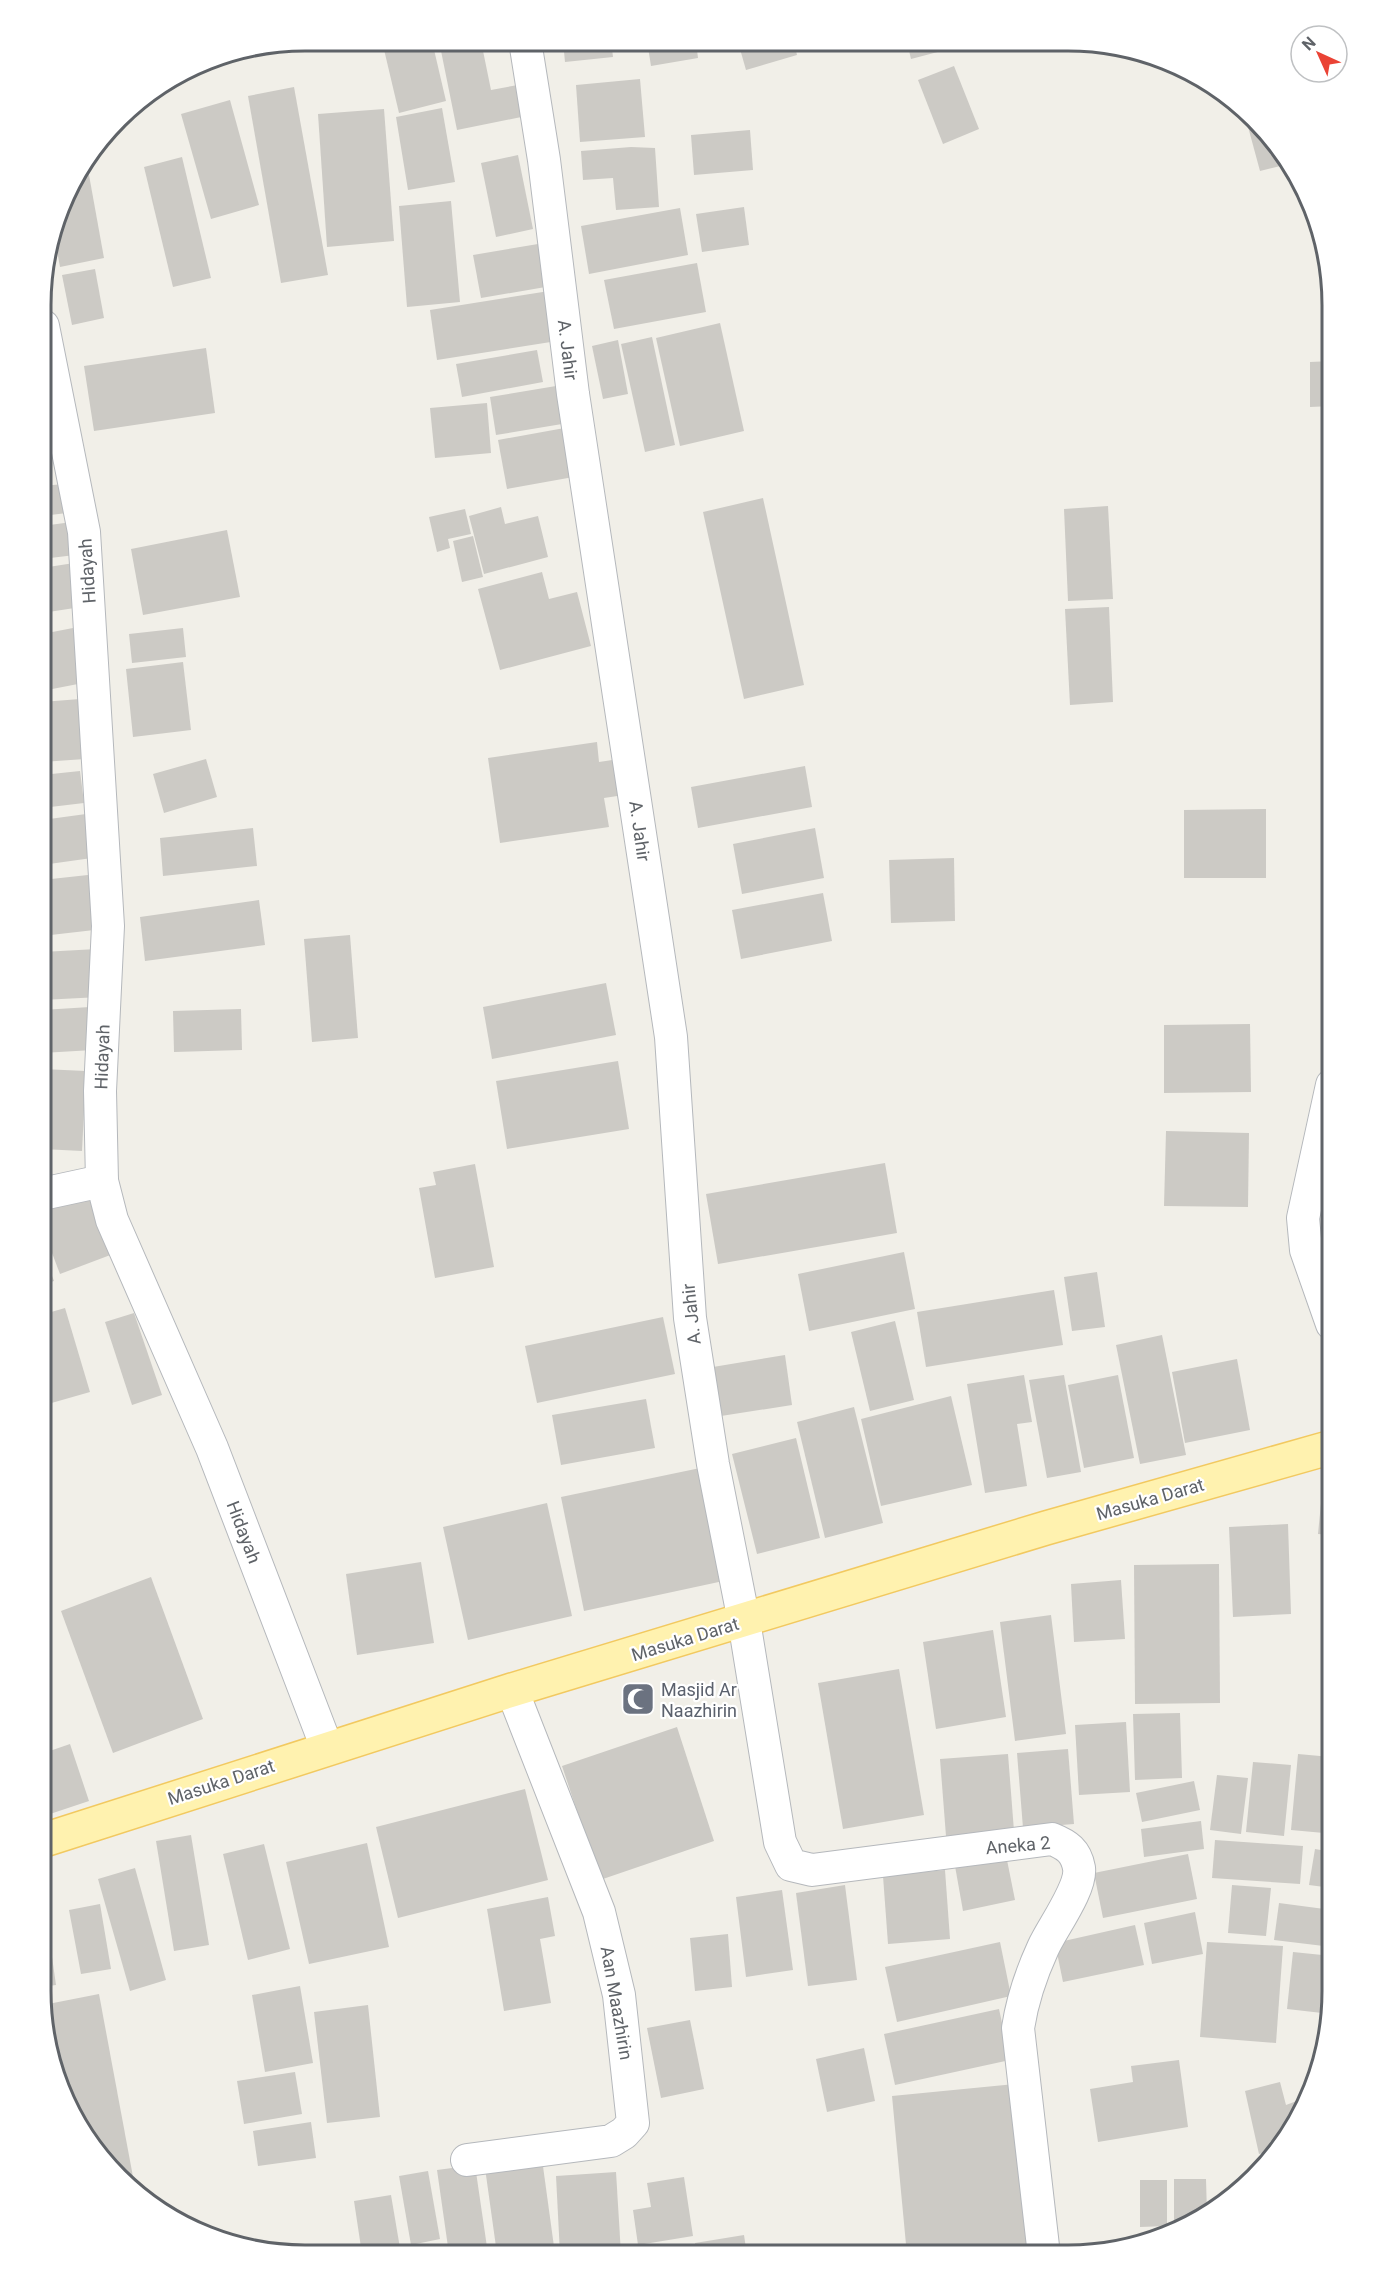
<svg xmlns="http://www.w3.org/2000/svg" width="1373" height="2296" viewBox="0 0 1373 2296" font-family="Roboto,sans-serif">
<rect width="100%" height="100%" fill="#f1efe8"/>
<!-- building -->
<g fill="#cccac5">
<polygon points="382,41 432,41 446,101 399,113"/>
<polygon points="439,41 481,41 491,90 529,83 536,114 457,130"/>
<polygon points="563,41 611,41 613,57 565,62"/>
<polygon points="647,41 696,42 698,58 651,66"/>
<polygon points="738,42 794,42 797,55 746,70"/>
<polygon points="907,42 972,42 972,43 911,59"/>
<polygon points="954,66 979,129 943,144 918,80"/>
<polygon points="640,79 645,137 580,142 576,85"/>
<polygon points="294,87 328,275 281,283 248,96"/>
<polygon points="230,100 259,205 211,219 181,114"/>
<polygon points="442,108 455,182 408,190 396,117"/>
<polygon points="384,109 394,241 327,247 318,114"/>
<polygon points="1255,121 1278,144 1289,164 1260,171 1247,123"/>
<polygon points="750,130 753,170 694,175 691,135"/>
<polygon points="631,147 655,148 659,207 616,210 613,178 583,180 581,151"/>
<polygon points="518,155 533,229 496,237 481,163"/>
<polygon points="182,157 211,278 173,287 144,167"/>
<polygon points="89,175 104,258 60,267 54,234 68,188 76,178"/>
<polygon points="451,201 460,302 407,307 399,206"/>
<polygon points="744,207 749,245 702,252 696,214"/>
<polygon points="680,208 688,255 589,274 581,226"/>
<polygon points="550,242 557,285 481,298 473,255"/>
<polygon points="697,263 706,312 614,329 604,280"/>
<polygon points="95,269 104,318 72,325 62,275"/>
<polygon points="549,291 557,341 437,360 430,310"/>
<polygon points="720,323 744,431 680,446 656,338"/>
<polygon points="652,337 675,445 645,452 621,344"/>
<polygon points="618,340 628,394 603,399 592,346"/>
<polygon points="206,348 215,413 94,431 84,366"/>
<polygon points="537,350 543,382 462,397 456,364"/>
<polygon points="1332,361 1332,406 1310,407 1310,362"/>
<polygon points="562,385 568,423 496,435 490,397"/>
<polygon points="487,403 491,453 435,458 430,408"/>
<polygon points="57,416 62,455 42,458 43,418"/>
<polygon points="570,427 579,476 507,489 498,440"/>
<polygon points="64,484 67,513 42,516 42,486"/>
<polygon points="763,498 804,685 744,699 703,512"/>
<polygon points="1108,506 1113,599 1068,601 1064,509"/>
<polygon points="501,507 505,524 538,516 548,557 484,574 469,516"/>
<polygon points="465,509 471,534 448,539 450,548 437,552 429,517"/>
<polygon points="72,522 75,555 42,559 42,526"/>
<polygon points="227,530 240,597 143,615 131,549"/>
<polygon points="473,536 483,577 462,582 453,541"/>
<polygon points="74,563 81,607 42,613 42,568"/>
<polygon points="542,572 549,599 577,592 591,646 500,670 478,589"/>
<polygon points="1109,607 1113,702 1070,705 1065,609"/>
<polygon points="73,628 83,683 42,691 42,634"/>
<polygon points="183,628 186,657 132,663 129,634"/>
<polygon points="183,662 191,730 133,737 126,669"/>
<polygon points="80,699 85,759 42,762 42,702"/>
<polygon points="597,742 599,762 619,759 624,795 604,798 609,827 500,843 488,758"/>
<polygon points="206,759 217,797 164,813 153,774"/>
<polygon points="805,766 812,807 698,828 691,787"/>
<polygon points="80,771 84,803 42,808 42,775"/>
<polygon points="1266,809 1266,878 1184,878 1184,810"/>
<polygon points="86,814 92,858 42,865 42,820"/>
<polygon points="253,828 257,866 163,876 160,838"/>
<polygon points="815,828 824,878 742,894 733,844"/>
<polygon points="954,858 955,921 891,923 889,860"/>
<polygon points="97,874 103,929 42,936 42,880"/>
<polygon points="823,893 832,941 741,959 732,910"/>
<polygon points="259,900 265,945 145,961 140,917"/>
<polygon points="350,935 358,1038 312,1042 304,939"/>
<polygon points="97,949 100,997 42,1000 42,952"/>
<polygon points="606,983 616,1035 492,1059 483,1007"/>
<polygon points="90,1007 93,1050 42,1053 42,1010"/>
<polygon points="241,1009 242,1050 174,1052 173,1011"/>
<polygon points="1250,1024 1251,1092 1164,1093 1164,1025"/>
<polygon points="618,1061 629,1129 507,1149 496,1081"/>
<polygon points="42,1069 86,1071 82,1151 42,1149"/>
<polygon points="1166,1131 1249,1133 1248,1207 1164,1206"/>
<polygon points="885,1163 897,1233 718,1264 706,1194"/>
<polygon points="475,1164 494,1267 435,1278 419,1188 436,1185 433,1172"/>
<polygon points="91,1194 113,1254 60,1274 41,1224 42,1212"/>
<polygon points="41,1247 54,1281 41,1285"/>
<polygon points="904,1252 915,1309 809,1331 798,1274"/>
<polygon points="1097,1272 1105,1327 1072,1331 1064,1277"/>
<polygon points="1054,1290 1063,1345 926,1367 917,1312"/>
<polygon points="65,1308 90,1392 41,1406 41,1315"/>
<polygon points="134,1313 162,1395 132,1405 105,1322"/>
<polygon points="663,1317 675,1374 537,1403 525,1346"/>
<polygon points="895,1321 914,1400 870,1411 851,1332"/>
<polygon points="1162,1335 1186,1455 1140,1464 1116,1345"/>
<polygon points="785,1355 792,1405 721,1416 713,1367"/>
<polygon points="1237,1359 1250,1430 1185,1443 1172,1372"/>
<polygon points="1024,1375 1032,1422 1017,1424 1027,1486 985,1493 967,1384"/>
<polygon points="1064,1375 1081,1472 1047,1478 1029,1380"/>
<polygon points="1118,1375 1134,1458 1084,1468 1068,1385"/>
<polygon points="951,1396 972,1485 881,1506 861,1419"/>
<polygon points="646,1399 655,1448 561,1465 552,1415"/>
<polygon points="854,1407 883,1523 825,1538 797,1422"/>
<polygon points="796,1438 820,1538 757,1554 732,1454"/>
<polygon points="705,1467 728,1580 584,1611 561,1497"/>
<polygon points="1322,1493 1332,1494 1332,1535 1318,1534"/>
<polygon points="547,1503 572,1616 468,1640 443,1527"/>
<polygon points="1288,1524 1291,1614 1233,1617 1229,1527"/>
<polygon points="421,1562 434,1643 357,1655 346,1574"/>
<polygon points="1219,1564 1220,1703 1135,1704 1134,1565"/>
<polygon points="151,1577 203,1719 113,1753 61,1611"/>
<polygon points="1121,1580 1125,1639 1074,1642 1071,1584"/>
<polygon points="1051,1615 1066,1734 1015,1741 1000,1622"/>
<polygon points="993,1630 1006,1717 936,1729 923,1642"/>
<polygon points="899,1669 924,1815 843,1829 818,1683"/>
<polygon points="1180,1713 1182,1778 1135,1780 1133,1714"/>
<polygon points="1126,1722 1130,1792 1079,1795 1075,1725"/>
<polygon points="677,1727 714,1841 600,1880 562,1766"/>
<polygon points="70,1744 89,1801 41,1817 41,1754"/>
<polygon points="1068,1749 1074,1824 1023,1828 1017,1753"/>
<polygon points="1008,1754 1014,1831 946,1836 940,1759"/>
<polygon points="1298,1754 1331,1757 1324,1833 1291,1830"/>
<polygon points="1253,1762 1291,1765 1284,1836 1246,1832"/>
<polygon points="1217,1775 1248,1778 1241,1834 1210,1830"/>
<polygon points="1194,1781 1200,1810 1142,1822 1136,1793"/>
<polygon points="525,1789 548,1880 398,1918 376,1827"/>
<polygon points="1201,1821 1204,1849 1144,1857 1141,1829"/>
<polygon points="191,1835 209,1945 174,1951 156,1841"/>
<polygon points="1215,1840 1303,1846 1300,1884 1212,1878"/>
<polygon points="367,1843 389,1947 309,1964 286,1862"/>
<polygon points="264,1844 290,1949 248,1960 223,1854"/>
<polygon points="1315,1849 1332,1852 1332,1888 1309,1885"/>
<polygon points="1188,1854 1197,1899 1103,1918 1094,1873"/>
<polygon points="1006,1855 1015,1900 963,1911 955,1866"/>
<polygon points="135,1868 166,1980 130,1991 98,1879"/>
<polygon points="945,1870 950,1939 888,1944 883,1876"/>
<polygon points="845,1885 857,1980 808,1986 796,1893"/>
<polygon points="1232,1885 1271,1888 1266,1936 1228,1933"/>
<polygon points="782,1890 793,1970 746,1977 736,1897"/>
<polygon points="548,1897 555,1936 540,1939 551,2003 504,2011 487,1909"/>
<polygon points="1279,1903 1332,1910 1332,1947 1274,1940"/>
<polygon points="100,1904 111,1969 81,1974 69,1910"/>
<polygon points="1195,1912 1203,1954 1152,1964 1144,1923"/>
<polygon points="1135,1925 1144,1965 1063,1982 1055,1943"/>
<polygon points="48,1929 56,1985 41,1987 41,1930"/>
<polygon points="728,1934 732,1987 695,1991 690,1938"/>
<polygon points="1000,1942 1011,1996 897,2022 885,1967"/>
<polygon points="1207,1942 1283,1946 1276,2043 1200,2037"/>
<polygon points="1293,1952 1332,1956 1331,2014 1287,2009"/>
<polygon points="300,1986 313,2063 265,2072 252,1995"/>
<polygon points="99,1994 136,2193 95,2152 61,2092 43,2005"/>
<polygon points="368,2005 380,2117 327,2123 314,2012"/>
<polygon points="999,2009 1010,2060 895,2085 884,2034"/>
<polygon points="690,2020 704,2089 661,2098 647,2028"/>
<polygon points="864,2048 875,2101 827,2112 816,2059"/>
<polygon points="1179,2060 1188,2127 1098,2142 1090,2089 1133,2082 1131,2066"/>
<polygon points="295,2072 302,2114 244,2124 237,2081"/>
<polygon points="1280,2082 1286,2105 1310,2096 1280,2149 1259,2154 1245,2091"/>
<polygon points="1015,2084 1031,2255 907,2255 892,2096"/>
<polygon points="311,2122 316,2158 258,2166 253,2131"/>
<polygon points="542,2159 555,2254 497,2254 485,2168"/>
<polygon points="475,2165 488,2254 449,2254 437,2170"/>
<polygon points="428,2171 440,2239 411,2245 399,2176"/>
<polygon points="616,2172 621,2254 560,2254 556,2176"/>
<polygon points="684,2177 693,2236 638,2245 633,2210 651,2207 647,2183"/>
<polygon points="1174,2179 1206,2179 1207,2214 1195,2221 1174,2221"/>
<polygon points="1140,2180 1167,2180 1167,2226 1140,2227"/>
<polygon points="391,2195 401,2254 362,2254 354,2201"/>
<polygon points="744,2235 747,2255 697,2254 695,2243"/>
<polygon points="873,2249 874,2255 847,2255 847,2254"/>
</g>
<g fill="none" stroke-linecap="round" stroke-linejoin="round">
<defs>
<g id="street">
<path d="M525,41L544,160L573,394L671,1037L690,1318L713,1464L744,1621L780,1842L791,1865L812,1870L1052,1839C1067,1845 1076,1851 1079,1868C1082,1888 1052,1928 1043,1948C1032,1972 1022,2002 1018,2028L1044,2255"/>
<polyline points="43,326 84,532 108,926 100,1091 102,1181 112,1220 212,1448 327,1748"/>
<polyline points="42,1194 102,1181"/>
<polyline points="1332,1324 1306,1250 1303,1218 1332,1085"/>
<polyline points="467,2160 611,2141 624,2133 633,2123 619,1995 599,1912 512,1690"/>
</g>
<polyline id="primary" points="41,1841 512,1690 1046,1528 1332,1447"/>
</defs>
<!-- street casing -->
<use href="#street" stroke="#b5b8bc" stroke-width="34"/>
<!-- primary casing -->
<use href="#primary" stroke="#f2c960" stroke-width="36"/>
<!-- street -->
<use href="#street" stroke="#fff" stroke-width="32"/>
<!-- primary -->
<use href="#primary" stroke="#fff2af" stroke-width="33"/>
</g>
<!-- icons -->
<defs>
<symbol id="mosque-square" viewBox="-11 -11 22 22"><rect x="-9" y="-9" width="18" height="18" rx="4" fill="#6b7280" stroke="#fff"/><path d="M3.5-4.9A6 6 0 1 0 3.5 4.9A5 5 0 1 1 3.5-4.9Z" fill="#fff"/></symbol>
</defs>
<g fill-rule="evenodd">
<use href="#mosque-square" x="619" y="1680" width="38" height="38"/>
</g>
<g text-anchor="middle" dominant-baseline="central" stroke-width="4.5" stroke-linejoin="round" paint-order="stroke">
<!-- street labels -->
<g font-size="18" fill="#5f6368" stroke="#fff">
<text transform="translate(568 350) rotate(83)">A. Jahir</text>
<text transform="translate(87 571) rotate(-94)">Hidayah</text>
<text transform="translate(640 831) rotate(82)">A. Jahir</text>
<text transform="translate(102 1057) rotate(-88)">Hidayah</text>
<text transform="translate(691 1314) rotate(-96)">A. Jahir</text>
<text transform="translate(1150 1499) rotate(-16)">Masuka Darat</text>
<text transform="translate(244 1532) rotate(69)">Hidayah</text>
<text transform="translate(685 1639) rotate(-17)">Masuka Darat</text>
<text transform="translate(221 1782) rotate(-18)">Masuka Darat</text>
<text transform="translate(1018 1845) rotate(-5)">Aneka 2</text>
<text transform="translate(617 2003) rotate(80)">Aan Maazhirin</text>
</g>
<!-- worship labels -->
<g font-size="18" fill="#5b616d" stroke="#fff" text-anchor="start">
<text x="661" y="1689">Masjid Ar<tspan x="661" dy="21">Naazhirin</tspan></text>
</g>
</g>
<!-- crop -->
<path d="M0 0H1373V2296H0ZM305 51H1068A254 254 0 0 1 1322 305V1991A254 254 0 0 1 1068 2245H305A254 254 0 0 1 51 1991V305A254 254 0 0 1 305 51Z" fill="#fff" fill-rule="evenodd"/>
<path fill="none" stroke="#5f6368" stroke-width="3" d="M305 51H1068A254 254 0 0 1 1322 305V1991A254 254 0 0 1 1068 2245H305A254 254 0 0 1 51 1991V305A254 254 0 0 1 305 51Z"/>
<!-- north arrow -->
<g transform="translate(1319 54) rotate(315)"><circle r="28" fill="#ffffff" stroke="#bfc1c3" stroke-width="1.5"/>
<path d="M0-4.5L10 22L0 15L-10 22Z" fill="#ea4335"/>
<text y="-9" font-size="16" font-weight="bold" text-anchor="middle" fill="#5f6368">N</text>
</g>
</svg>
